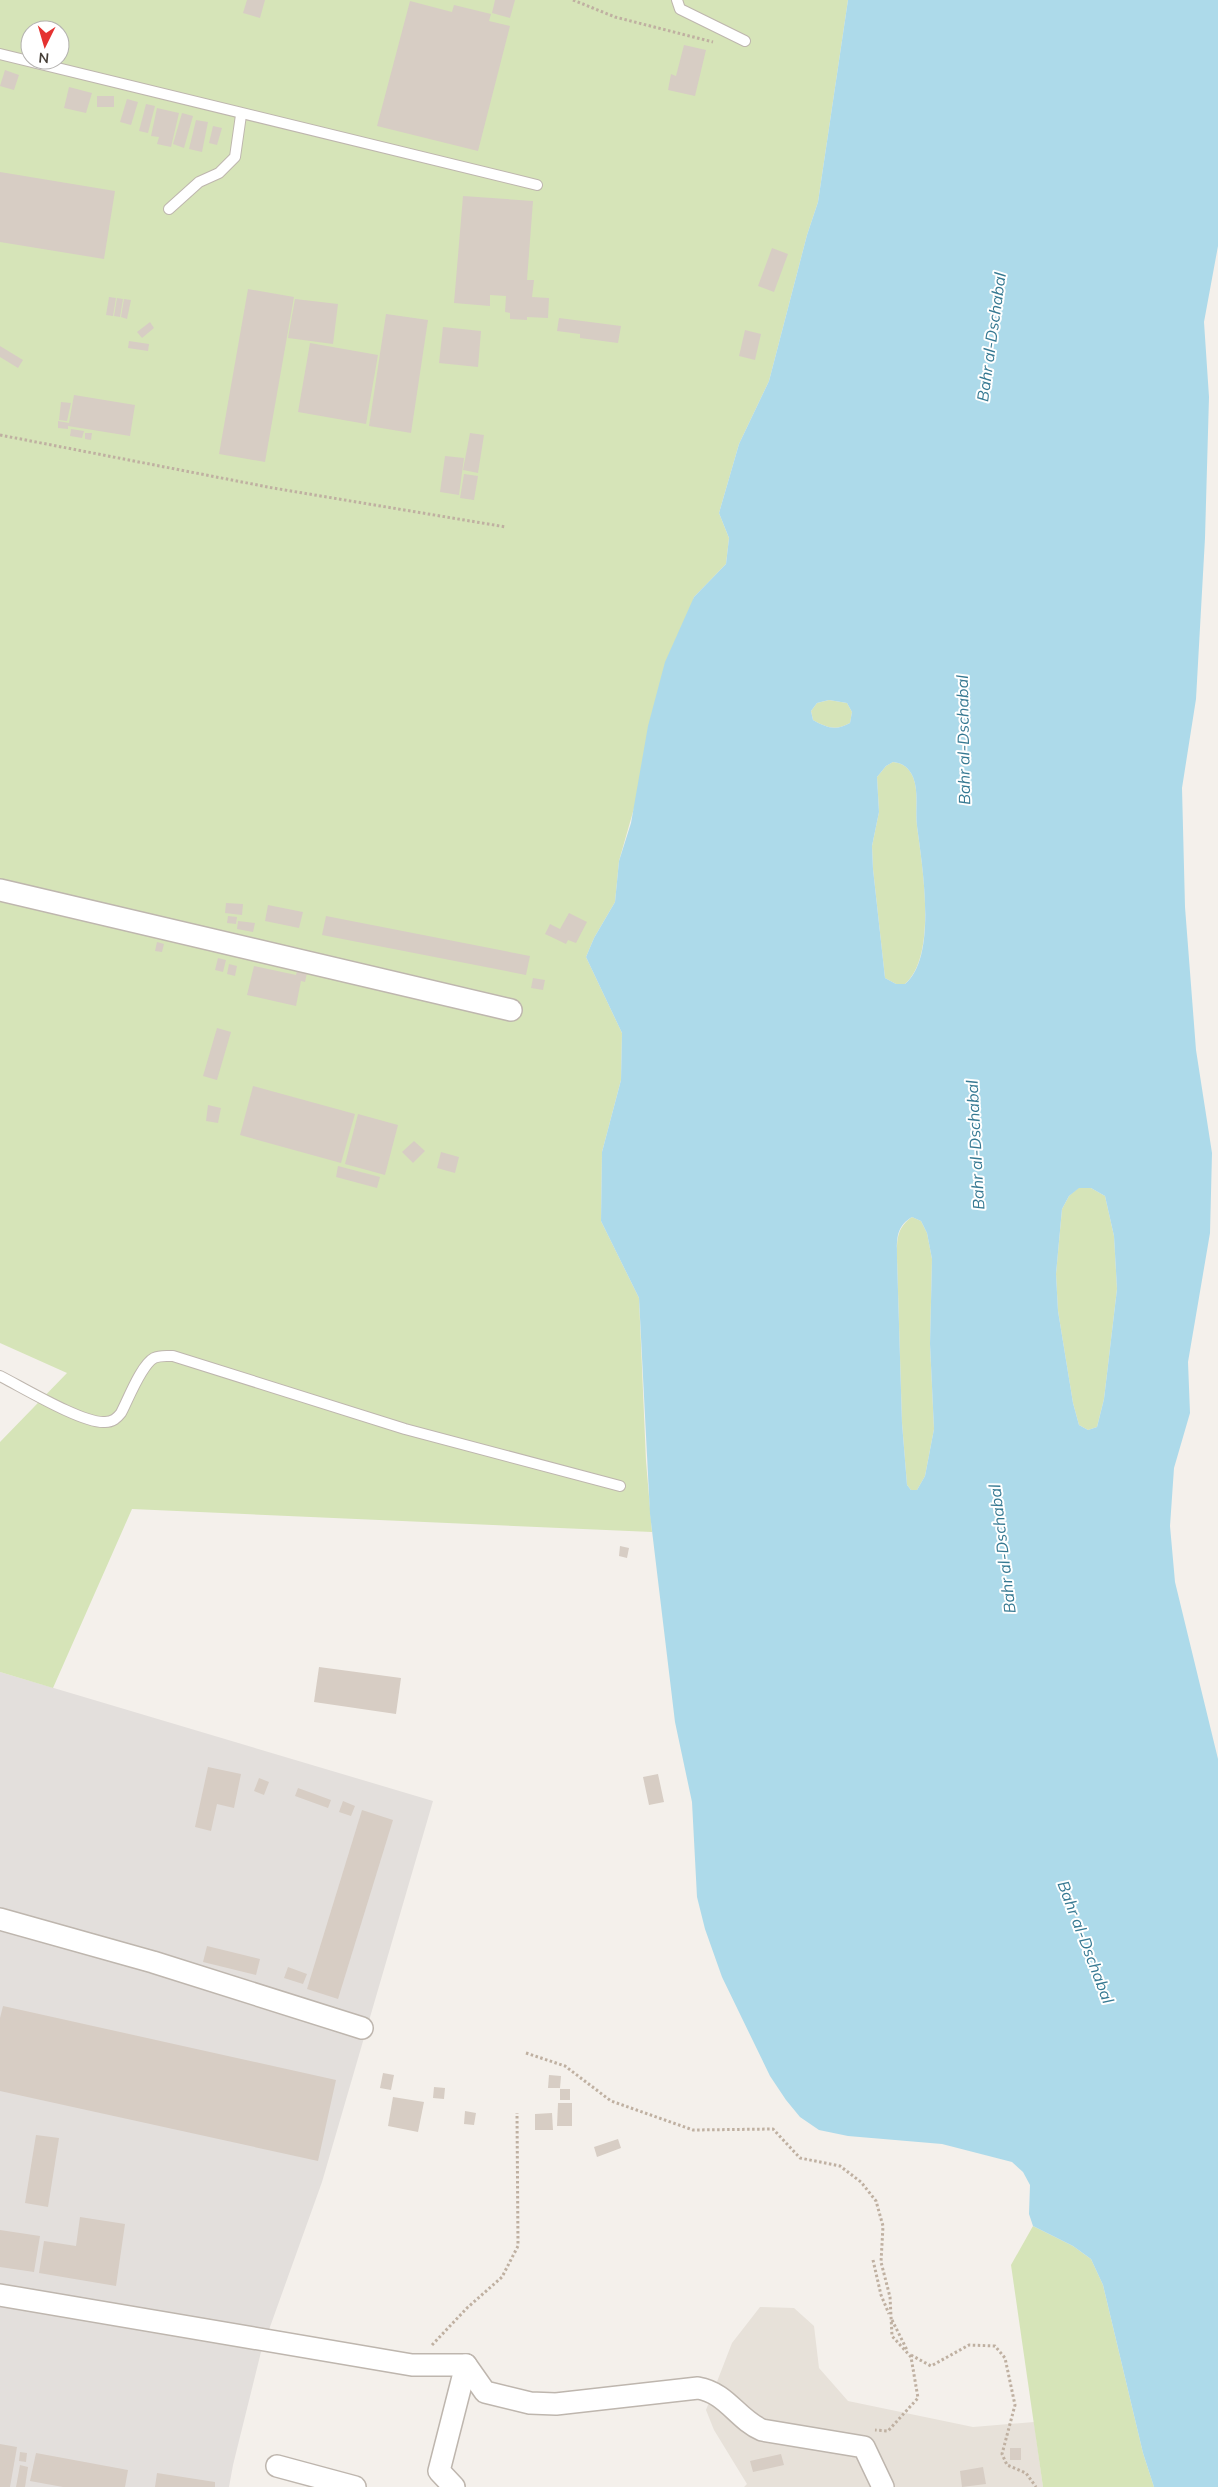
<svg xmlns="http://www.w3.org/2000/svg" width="1218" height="2487" viewBox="0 0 1218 2487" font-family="Mulish,sans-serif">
<rect width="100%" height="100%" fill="#f4f0eb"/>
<!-- residential -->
<polygon fill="#e7e1d9" points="760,2307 794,2308 814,2326 819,2368 848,2401 973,2427 1034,2422 1043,2487 744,2487 747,2484 714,2430 706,2410 732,2343"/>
<!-- industrial -->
<polygon fill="#e3dfdc" points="0,1672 433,1801 322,2182 261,2352 233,2465 229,2487 0,2487"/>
<!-- green -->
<g fill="#d6e4b8" fill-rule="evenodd">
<path d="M0,0H848L818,202L807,235L769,381L739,444L719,513L729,538L726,564L694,597L619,861L615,902L594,938L586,957L622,1033L621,1080L602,1152L601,1221L639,1298L646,1461L652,1532L132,1509L53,1688L0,1672V1442L67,1373L0,1343ZM30,30H60V60H30Z"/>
<path d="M829,700L847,703L852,712L850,723C836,731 827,728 813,720L811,711L817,703Z"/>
<path d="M893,762C903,763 909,768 913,777C919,792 915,810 917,826C922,865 938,956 905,984H896L885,978L873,869L872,846L879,812L877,777L886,766Z"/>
<polygon points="1078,1188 1091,1188 1105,1196 1114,1236 1117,1289 1104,1399 1097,1427 1088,1430 1079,1425 1073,1403 1058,1311 1056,1274 1062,1209 1069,1196"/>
<path d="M912,1217L921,1221L927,1233L932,1259L930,1344L934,1429L925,1476L917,1490H911L907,1485L902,1423L897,1258C897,1241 896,1228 912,1217Z"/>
<polygon points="1033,2226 1073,2246 1091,2259 1103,2285 1143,2453 1154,2487 1043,2487 1011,2265"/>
</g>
<!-- water -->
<path fill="#addaea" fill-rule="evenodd" d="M848,0H1218V246L1204,322L1209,397L1205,538L1196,699L1182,788L1185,907L1196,1050L1212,1153L1210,1233L1188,1362L1190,1413L1174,1468L1170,1526L1175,1582L1218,1759V2487H1154L1143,2453L1103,2285L1091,2259L1073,2246L1033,2226L1029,2214L1030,2185L1023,2172L1012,2162L942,2144L848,2136L819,2130L800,2117L786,2100L770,2076L722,1977L705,1929L697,1897L692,1802L675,1722L650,1514L639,1298L601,1221L602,1152L621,1080L622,1033L586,957L594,938L615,902L619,861L631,823L648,726L665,662L694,597L726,564L729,538L719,513L739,444L769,381L807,235L818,202ZM829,700L847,703L852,712L850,723C836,731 827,728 813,720L811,711L817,703ZM893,762C903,763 909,768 913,777C919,792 915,810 917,826C922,865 938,957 905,984H896L885,978L873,869L872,846L879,812L877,777L886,766ZM1079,1188H1091L1105,1196L1114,1236L1117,1289L1104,1399L1097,1427L1088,1430L1079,1425L1073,1403L1058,1311L1056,1274L1062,1209L1069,1196ZM912,1217L921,1221L927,1233L932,1259L930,1344L934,1429L925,1476L917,1490H911L907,1485L902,1423L897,1258C897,1241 895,1227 912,1217Z"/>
<!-- building -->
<g fill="#d7cdc4">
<polygon points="247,0 265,0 260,18 243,13"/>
<polygon points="495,0 515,0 510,18 492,13"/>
<polygon points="410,1 452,12 454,5 491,14 489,21 510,26 478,151 377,126"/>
<polygon points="684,45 706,50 695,96 668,90 671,74 676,76"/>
<polygon points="5,70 19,75 14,90 0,86"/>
<polygon points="69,87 92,93 86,113 64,108"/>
<rect x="97" y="96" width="17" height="11"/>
<polygon points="127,99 138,102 131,125 120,122"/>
<polygon points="146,104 155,106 148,133 139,131"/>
<polygon points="157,108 179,113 171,147 157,144 159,137 151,136"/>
<polygon points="182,113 193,116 184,148 173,144"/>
<polygon points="196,120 208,122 202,152 189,149"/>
<polygon points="213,126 222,128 217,145 209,143"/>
<polygon points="0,172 115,191 104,259 0,242"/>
<polygon points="463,196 533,201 527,280 534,280 532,297 549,298 548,318 527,317 527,320 510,319 510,313 505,312 506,296 490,295 490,306 454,303"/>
<polygon points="772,248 788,254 774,292 758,286"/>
<polygon points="248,289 294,297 265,462 219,454"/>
<polygon points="109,297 116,298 113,316 106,315"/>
<polygon points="117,298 123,299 120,317 114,316"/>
<polygon points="124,299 131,300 127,319 121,317"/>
<polygon points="295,299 338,304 333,344 288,338"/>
<polygon points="386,314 428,320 411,433 369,426"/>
<polygon points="559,318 621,326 618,343 580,338 580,334 557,331"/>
<polygon points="150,322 154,328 142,338 137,332"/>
<polygon points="443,327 481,331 478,367 439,363"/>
<polygon points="745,330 761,334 755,360 739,356"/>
<polygon points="129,341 149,344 148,351 128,348"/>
<polygon points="310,343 378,355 366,424 298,412"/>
<polygon points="0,346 23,360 18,368 0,357"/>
<polygon points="74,395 135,405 130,436 68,426 68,429 58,428 58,421 69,423"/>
<polygon points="61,402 71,403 67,421 59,420"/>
<polygon points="71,429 84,431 82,438 70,436"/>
<polygon points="85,433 92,433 91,440 85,439"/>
<polygon points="470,433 484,435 478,473 463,470"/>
<polygon points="445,456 464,458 459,495 440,492"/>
<polygon points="464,474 478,476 474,500 460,498"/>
<polygon points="226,903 243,904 242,915 225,913"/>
<polygon points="268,905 303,912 299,928 265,921"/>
<polygon points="569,913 587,922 576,943 568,940 566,944 545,934 550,924 560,929"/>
<polygon points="228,916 237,917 236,924 227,923"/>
<polygon points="326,916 530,956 526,975 322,935"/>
<polygon points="238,921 255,923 253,932 237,929"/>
<polygon points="157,942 164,944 162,952 155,951"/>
<polygon points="218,958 226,960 223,972 215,970"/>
<polygon points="229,964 237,966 235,976 227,974"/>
<polygon points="254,966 296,975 298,967 308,968 305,982 301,981 296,1006 247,995"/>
<polygon points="533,978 545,980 543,990 531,988"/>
<polygon points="217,1028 231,1032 217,1080 203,1076"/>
<polygon points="253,1086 355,1114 341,1163 240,1135"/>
<polygon points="208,1105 221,1108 218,1123 206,1121"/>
<polygon points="358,1114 398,1125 385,1175 345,1164"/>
<polygon points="414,1141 425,1151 413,1163 402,1152"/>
<polygon points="441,1152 459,1157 455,1173 437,1168"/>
<polygon points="338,1166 380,1177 377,1188 336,1177"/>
<polygon points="620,1546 629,1548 627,1558 619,1556"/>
<polygon points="319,1667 401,1678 396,1714 314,1702"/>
<polygon points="208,1767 241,1774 234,1808 217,1804 211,1831 195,1827"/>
<polygon points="658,1774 664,1802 649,1805 643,1777"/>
<polygon points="259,1778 269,1782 264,1795 254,1791"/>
<polygon points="298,1788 331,1800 328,1808 295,1796"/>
<polygon points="343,1801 355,1806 351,1816 339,1812"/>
<polygon points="362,1810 393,1820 338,1999 307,1989"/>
<polygon points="207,1946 260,1959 256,1975 203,1962"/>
<polygon points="288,1967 307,1974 303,1984 284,1978"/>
<polygon points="3,2006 336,2080 318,2161 0,2091 0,2018"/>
<polygon points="383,2073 394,2075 391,2090 380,2088"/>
<polygon points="549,2075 561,2076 560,2088 548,2088"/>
<polygon points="434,2087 445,2088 444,2099 433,2098"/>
<rect x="560" y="2089" width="10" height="11"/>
<polygon points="393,2097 424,2102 418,2132 388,2126"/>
<polygon points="558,2103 572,2103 572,2126 557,2126"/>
<polygon points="465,2111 476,2113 474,2125 464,2124"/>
<polygon points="552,2113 553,2130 535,2130 535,2114"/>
<polygon points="36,2135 59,2138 48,2207 25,2203"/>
<polygon points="618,2139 621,2148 597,2157 594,2147"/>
<polygon points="80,2217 125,2224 116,2286 39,2273 44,2241 76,2246"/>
<polygon points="0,2230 40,2236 34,2272 0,2267"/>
<polygon points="0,2444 17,2447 10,2487 0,2487"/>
<rect x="1010" y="2448" width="11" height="12"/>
<polygon points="20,2452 27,2453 26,2462 19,2461"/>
<polygon points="36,2453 128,2470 125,2487 63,2487 30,2481"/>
<polygon points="781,2454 784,2465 753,2472 750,2461"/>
<polygon points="20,2465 28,2467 25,2487 16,2487"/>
<polygon points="983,2467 986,2484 962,2487 960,2471"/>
<polygon points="157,2473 215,2482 215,2487 155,2487"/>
</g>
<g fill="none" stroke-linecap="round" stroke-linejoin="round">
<defs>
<g id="service">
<polyline points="677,0 680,9 745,41"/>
<polyline points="0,54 537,185"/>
<polyline points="169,209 199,182 219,173 235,157 241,115"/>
<path d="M0,1376C22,1387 83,1424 105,1422C113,1422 117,1418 121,1413C128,1400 141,1365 154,1358C160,1355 166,1356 173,1356L405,1429L620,1486"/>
</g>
<g id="minor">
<polyline points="0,890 511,1010"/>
<polyline points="0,1919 153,1962 362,2028"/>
<path d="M0,2295L412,2365H466L485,2392L530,2403L556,2404L698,2388C727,2393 737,2419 762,2430L864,2447L883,2487"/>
<polyline points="277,2466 355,2487"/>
<polyline points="454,2487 439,2471 466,2365"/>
</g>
</defs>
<!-- service casing -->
<use href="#service" stroke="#beb6ae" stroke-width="12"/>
<!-- minor casing -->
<use href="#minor" stroke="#beb6ae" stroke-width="24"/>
<!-- path -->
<g stroke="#bfb0a1" stroke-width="3" stroke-dasharray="2.5 2.5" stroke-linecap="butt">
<polyline points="573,0 615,17 713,42"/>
<polyline points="0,435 273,488 506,527"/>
<polyline points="526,2053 565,2066 611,2101 693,2130 773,2129 800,2158 840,2166 861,2182 876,2201 883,2226 881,2262 890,2297 892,2336 911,2357 918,2398 888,2431 875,2430"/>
<polyline points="873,2260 881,2295 889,2314"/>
<polyline points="892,2320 907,2350"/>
<polyline points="432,2345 467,2308 502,2277 518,2246 517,2113"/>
<polyline points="911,2355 931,2366 969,2345 995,2346 1005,2358 1015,2405 1002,2454 1007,2465 1026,2473 1036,2487"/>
</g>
<!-- service -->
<use href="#service" stroke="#fff" stroke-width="10"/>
<!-- minor -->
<use href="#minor" stroke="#fff" stroke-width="21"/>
</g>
<g text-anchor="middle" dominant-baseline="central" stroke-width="4" stroke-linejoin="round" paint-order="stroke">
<!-- water labels -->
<g font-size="16" font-style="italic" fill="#367992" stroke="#fff">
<text transform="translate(991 337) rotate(-82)">Bahr al-Dschabal</text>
<text transform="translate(963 740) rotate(-91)">Bahr al-Dschabal</text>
<text transform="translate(975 1145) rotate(-93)">Bahr al-Dschabal</text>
<text transform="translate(1002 1549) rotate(-97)">Bahr al-Dschabal</text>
<text transform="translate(1086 1942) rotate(69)">Bahr al-Dschabal</text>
</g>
</g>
<!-- north arrow -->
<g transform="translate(45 45) rotate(185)"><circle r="24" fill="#ffffff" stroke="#b5b3b0"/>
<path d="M0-4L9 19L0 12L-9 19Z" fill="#e53230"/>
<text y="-8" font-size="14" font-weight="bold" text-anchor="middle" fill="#474039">N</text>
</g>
</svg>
